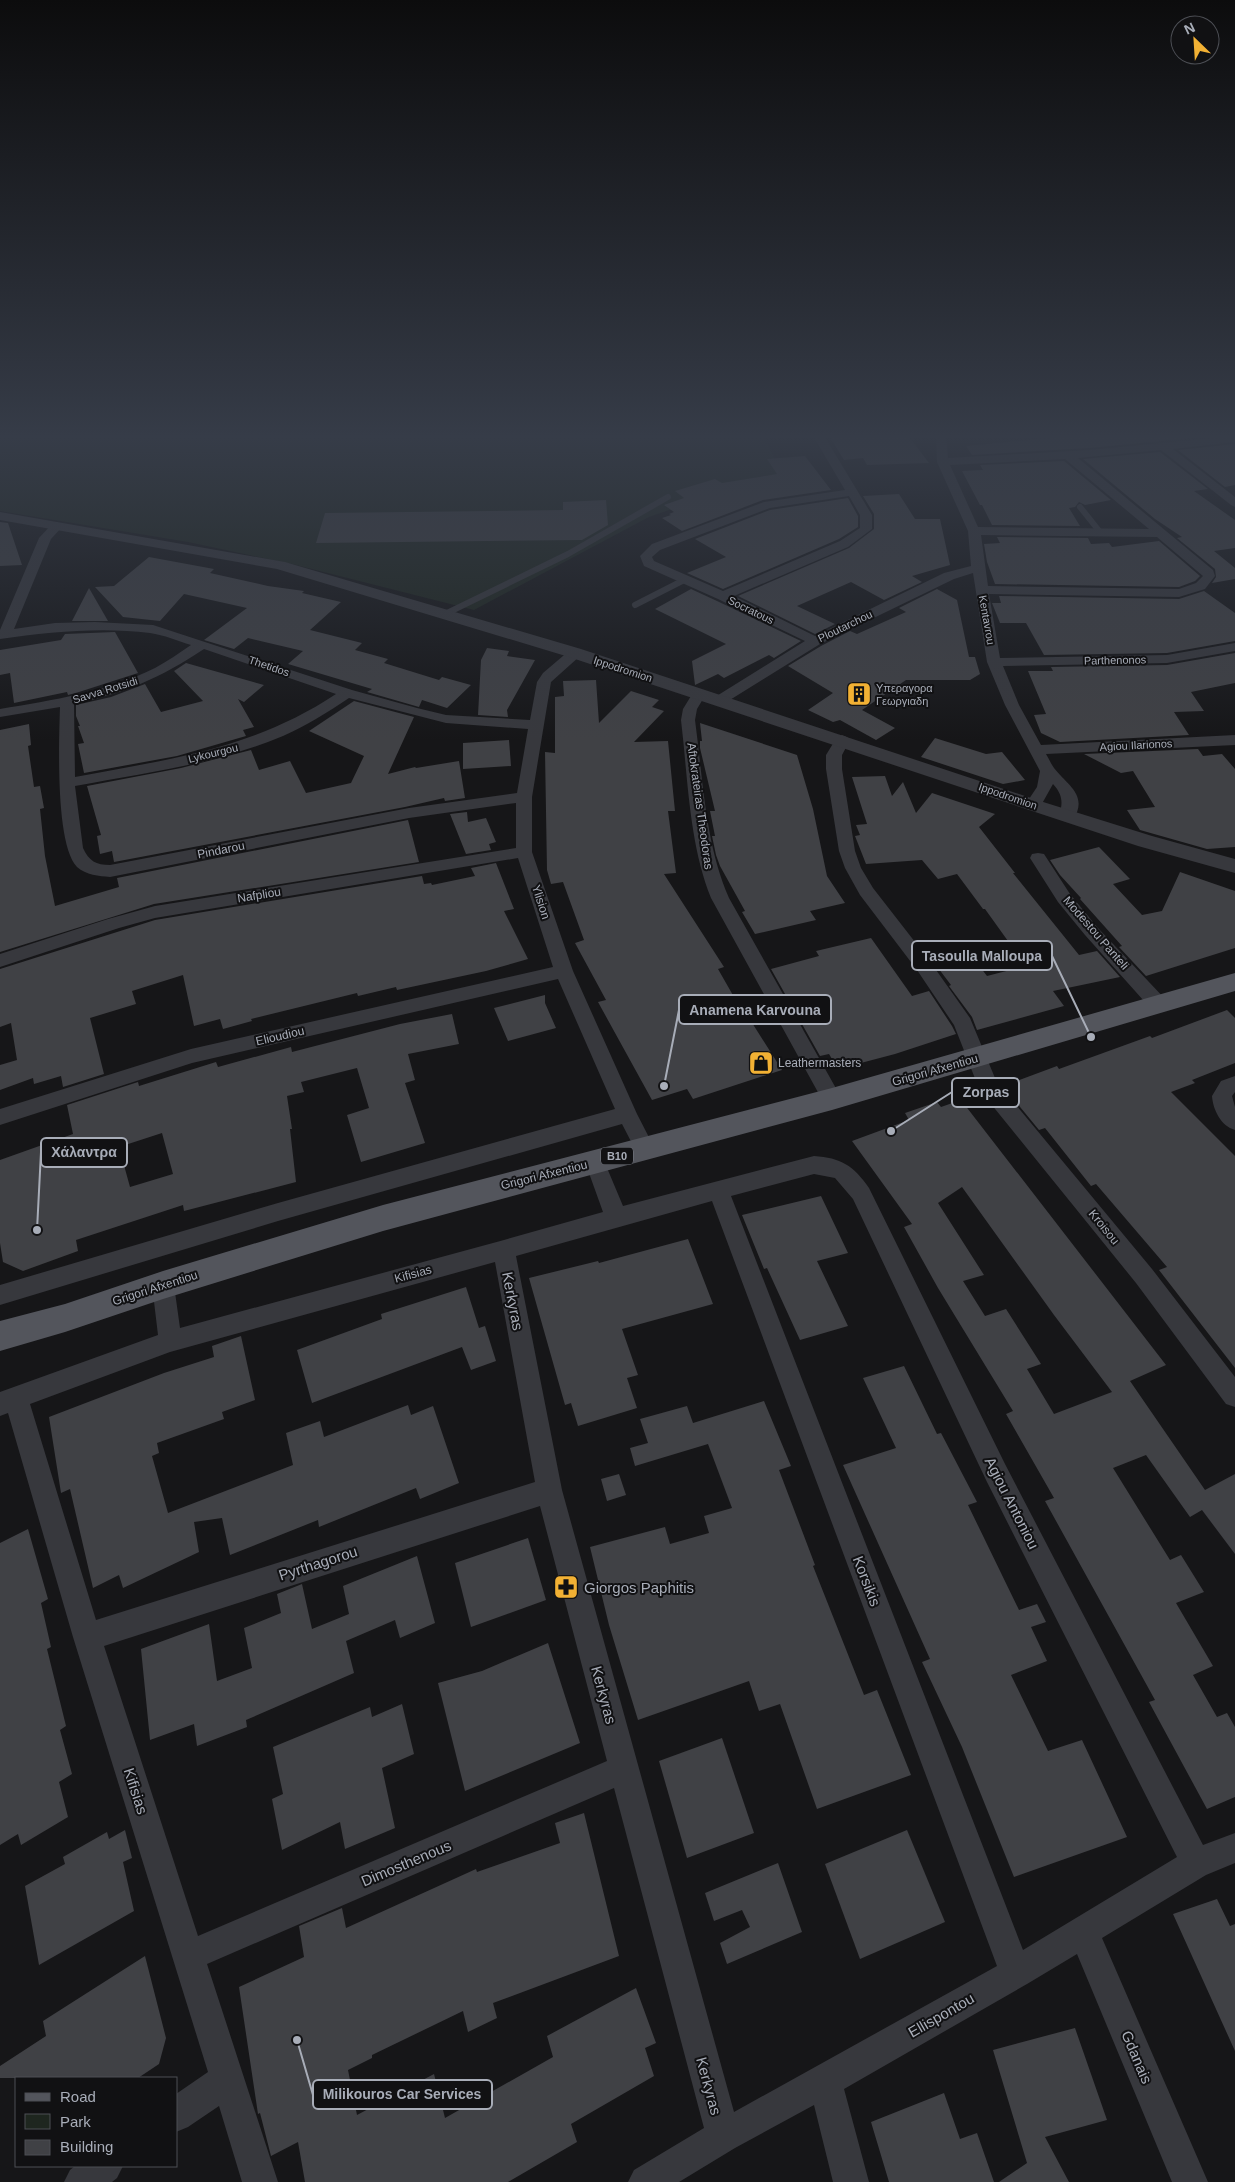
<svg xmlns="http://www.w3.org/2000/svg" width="1235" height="2182" viewBox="0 0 1235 2182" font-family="Arial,sans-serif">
<rect width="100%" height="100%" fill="#161618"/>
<!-- green -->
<polygon fill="#1e261f" points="0,434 762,434 785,479 727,490 649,517 474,610 292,564 188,542 0,511"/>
<!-- building -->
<g fill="#404145" fill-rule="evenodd">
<polygon points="828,434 907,434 929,463 867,465 863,458 844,460"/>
<polygon points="1093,434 1234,434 1089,448 972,455 966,446"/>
<polygon points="1235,444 1235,485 1225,487 1178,450"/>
<polygon points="1160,452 1208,489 1194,491 1235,520 1235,548 1214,551 1235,568 1235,579 1212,583 1216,577 1215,569 1177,538 1182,537 1155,519 1083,459"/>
<polygon points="805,456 831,490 763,500 682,531 662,518 671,515 669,514 674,512 664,505 684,498 675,491 715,479 722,483 777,474 767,459"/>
<polygon points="1064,461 1111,500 1085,505 1079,502 1075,507 1069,508 1080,526 992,525 982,505 980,505 962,471 983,470 980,465"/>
<polygon points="899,494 915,519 940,519 950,565 912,576 922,582 884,600 851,582 797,606 835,624 815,634 738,596 849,548 874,529 874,514 863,496"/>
<polygon points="848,498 858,516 858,527 839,539 723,589 687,573 726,557 695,539 770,510"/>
<polygon points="606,500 608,525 582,540 316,543 325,513 563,510 563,502"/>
<polygon points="0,522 8,523 22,565 0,566"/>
<polygon points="997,537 1088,538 1091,544 1109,543 1112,547 1159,541 1200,576 1195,581 1179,587 995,584 987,562 984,544 1000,543"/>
<polygon points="149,557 214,569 210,573 268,586 304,591 302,593 341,602 310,630 362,643 355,650 388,659 384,663 439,680 442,677 471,685 447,708 422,700 419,707 367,692 372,689 288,664 303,651 248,638 234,649 204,640 247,608 184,594 160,621 123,617 95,587 114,586"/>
<polygon points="89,588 108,621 72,621"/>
<polygon points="691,589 717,601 801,641 774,658 769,655 724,678 718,674 695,685 692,661 726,644 655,609"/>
<polygon points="937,589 957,600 969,657 975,657 980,674 970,680 906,680 862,710 895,728 876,740 840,720 833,722 808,710 833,693 788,666 821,646 850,631 857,634 906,612 899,608"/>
<polygon points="1204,591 1235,613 1235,641 1167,653 1044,655 1026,623 1000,623 992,603 1001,603 999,596 1179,599"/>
<polygon points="115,632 138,673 79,692 68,695 67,692 14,703 10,673 0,675 0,650 61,640 65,634"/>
<polygon points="487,648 509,651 507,656 535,660 507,710 508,717 478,715 481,660"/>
<polygon points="1235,653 1235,683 1191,692 1204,711 1174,712 1189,735 1060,742 1041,733 1034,715 1046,714 1028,671 1053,671 1051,667 1167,665"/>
<polygon points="186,663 264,685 244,702 238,699 254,727 243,730 246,736 177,756 84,773 78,744 84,743 78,726 80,726 76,716 76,705 111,697 145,684 161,712 203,701 174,671"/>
<polygon points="596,680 599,723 631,691 659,700 652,707 664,711 634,742 668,741 675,811 668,811 676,873 664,874 724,967 718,969 746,1018 749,1018 782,1070 693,1099 687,1089 652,1100 598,1002 606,1000 575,943 584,940 563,882 551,884 547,870 545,752 555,753 555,697 564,696 563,681"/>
<polygon points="354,701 414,717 388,774 415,767 416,768 459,761 465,798 445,801 444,798 405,807 114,862 112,851 100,854 97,836 101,835 87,786 181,768 251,750 259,770 290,761 306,793 351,783 364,756 309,731"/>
<polygon points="700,723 797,755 813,809 827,876 845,903 810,911 816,920 755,934 742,912 745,911 720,866 716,855 712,836 715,836 710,811 715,811 700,748 700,741 702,741"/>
<polygon points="29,724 31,745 28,746 34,787 40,786 44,808 40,809 45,856 55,906 119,887 117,878 408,820 419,862 154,904 0,952 0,730"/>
<polygon points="935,738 986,754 1002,752 1025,780 1003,784 921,757"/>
<polygon points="509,740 511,766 463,769 463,743"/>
<polygon points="1198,749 1203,756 1222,754 1235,769 1235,847 1207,849 1140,830 1127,810 1155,807 1133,771 1121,773 1084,754"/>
<polygon points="885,776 892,796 903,782 916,813 932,793 995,814 979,827 1015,873 1013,873 1079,955 1097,951 1120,977 1053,991 1064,1006 977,1030 972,1017 949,986 951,985 926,952 961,942 987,976 1026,966 985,909 983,909 957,874 938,879 922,860 866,864 855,836 860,835 856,825 867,824 852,777"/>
<polygon points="467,812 468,822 486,818 496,842 489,844 491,850 466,854 450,814"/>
<polygon points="1099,847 1130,879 1113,884 1142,915 1162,911 1180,872 1235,891 1235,948 1146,976 1119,947 1122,946 1080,899 1081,898 1060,875 1050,860"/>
<polygon points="496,863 514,909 504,911 528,959 486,971 397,990 396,987 358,996 357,993 251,1019 252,1021 223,1029 220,1019 194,1026 183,975 132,991 136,1004 90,1018 104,1074 63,1087 61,1076 34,1084 33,1078 0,1090 0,1065 17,1060 11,1023 0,1027 0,969 155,920 422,876 424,884 431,883 432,885 475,876 471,868"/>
<polygon points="871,938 912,996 929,991 952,1026 956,1034 895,1054 838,1069 829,1054 820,1056 771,969 819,956 816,951"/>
<polygon points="545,995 545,1003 556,1028 508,1041 494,1008"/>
<polygon points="1227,1010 1235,1018 1235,1063 1192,1080 1195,1083 1171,1092 1235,1156 1235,1368 1159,1270 1167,1267 1096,1184 1091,1186 1045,1128 1039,1130 1003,1086 1057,1066 1059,1069 1150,1036 1152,1038"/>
<path d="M452,1014L459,1044L408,1054L415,1080L405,1083L425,1143L361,1162L347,1115L369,1108L357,1068L301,1082L304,1092L287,1096L292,1129H290L296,1182L184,1211L183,1205L76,1240L78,1251L23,1271L3,1262L0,1243V1160L73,1134L67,1105L138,1082L139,1086L216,1062L218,1067L291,1047L292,1052L400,1024ZM162,1133L173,1174L130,1187L119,1147Z"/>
<path d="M961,1100L1166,1365L1130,1381L1205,1490L1235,1474V1554L1202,1510L1190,1517L1146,1455L1113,1468L1170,1560L1181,1555L1204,1592L1176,1603L1213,1666L1193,1675L1217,1717L1227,1713L1235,1727V1797L1207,1809L1149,1702L1155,1700L1045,1501L1054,1498L1006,1414L1013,1411L938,1288L904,1227L912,1224L852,1141L909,1120L905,1113L937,1102L941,1107ZM962,1187L1054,1315L1112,1392L1054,1414L1027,1369L1041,1364L1006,1309L985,1316L963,1281L984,1275L938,1203Z"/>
<polygon points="821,1196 848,1253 817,1261 848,1326 800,1340 767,1268 764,1269 742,1215"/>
<polygon points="688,1239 713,1304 622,1329 638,1375 627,1378 637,1408 578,1426 571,1403 565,1405 529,1278 598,1261 599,1263"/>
<polygon points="466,1287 479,1328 485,1326 496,1361 471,1370 462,1347 312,1403 297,1350 382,1319 381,1314"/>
<polygon points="241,1336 255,1400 222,1412 224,1419 157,1443 159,1453 152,1456 168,1513 293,1465 286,1433 320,1421 324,1437 408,1405 411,1415 433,1406 459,1483 420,1499 416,1488 319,1527 318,1520 230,1555 222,1518 194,1522 199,1552 123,1588 119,1575 93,1588 70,1489 61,1493 49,1417 164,1373 214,1357 212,1346"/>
<polygon points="904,1366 937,1434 941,1433 977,1502 968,1505 1019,1610 1037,1604 1046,1622 1031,1627 1047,1661 1011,1675 1048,1751 1082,1740 1127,1837 1014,1877 962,1747 922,1662 930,1659 843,1465 896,1448 863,1378"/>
<polygon points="764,1401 791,1466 779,1470 815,1565 813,1566 864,1695 877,1690 911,1775 817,1809 780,1704 759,1711 749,1681 638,1720 609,1625 590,1547 665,1527 670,1544 709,1533 704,1516 732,1508 708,1444 635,1466 630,1448 648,1443 640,1419 687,1406 693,1423"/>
<polygon points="619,1474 626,1495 607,1501 601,1479"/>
<polygon points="28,1529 48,1599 41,1603 51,1647 47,1649 66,1726 60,1730 72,1774 59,1782 68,1817 21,1845 18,1834 0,1845 0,1543"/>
<polygon points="528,1538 546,1600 471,1627 455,1563"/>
<polygon points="417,1556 435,1623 400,1638 395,1620 346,1641 354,1673 246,1720 247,1727 197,1746 194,1724 150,1740 141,1649 209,1624 217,1681 252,1668 244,1628 281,1613 277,1594 302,1584 312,1629 349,1614 343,1586"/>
<polygon points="548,1643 580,1743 465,1791 438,1683 482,1671"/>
<polygon points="402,1704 414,1754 382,1768 395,1828 345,1849 340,1822 282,1850 272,1799 283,1794 273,1747 370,1707 372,1717"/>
<polygon points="722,1738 754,1833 687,1858 659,1761"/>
<polygon points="584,1813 619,1956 493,2003 497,2018 468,2032 463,2011 372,2055 372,2058 348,2070 357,2115 434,2074 445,2118 553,2057 547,2036 636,1988 656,2043 645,2048 654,2076 571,2124 577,2142 508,2182 305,2182 298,2142 271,2156 260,2113 258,2114 239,1987 304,1957 299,1926 342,1908 346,1928 476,1869 477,1872 560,1843 555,1823"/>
<polygon points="125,1830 132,1858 123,1862 134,1911 39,1965 25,1886 65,1864 63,1857 107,1832 109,1839"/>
<polygon points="907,1830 945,1922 860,1959 825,1864"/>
<polygon points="778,1863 802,1932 727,1964 720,1943 750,1927 742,1910 714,1921 705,1893"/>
<polygon points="1217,1899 1230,1926 1235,1924 1235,2051 1173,1914"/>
<polygon points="145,1956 166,2038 159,2064 138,2078 0,2078 0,2066 46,2036 43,2021"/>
<polygon points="1075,2028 1107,2120 1045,2137 1069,2182 999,2182 1027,2163 993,2050"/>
<polygon points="944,2093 960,2139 977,2133 994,2182 889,2182 871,2122"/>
</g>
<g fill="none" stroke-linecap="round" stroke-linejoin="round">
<!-- service -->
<g stroke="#37383d" stroke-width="6">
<polyline points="1080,507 1100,532"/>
<polyline points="635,605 686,579"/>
<polyline points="445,614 568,554 668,497"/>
</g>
<!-- minor -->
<g fill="#37383d" fill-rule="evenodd">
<path d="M812,434H823L872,515V529L848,547L734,596L815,636L944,573L971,566L968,531L937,462L936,434H946L948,458L1089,450L1235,436V442L1173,449L1235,497V507L1231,505L1161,450L1078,458L1213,570L1215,576L1205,589L1179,597L989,594L1000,658L1167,655L1235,643V651L1167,663L1003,666L1019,705L1041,745L1235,735V745L1046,754C1049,759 1051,764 1054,768C1067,785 1089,795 1073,820H1061L1059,816C1063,803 1063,795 1053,784L1039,809H1027L1025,805L1037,787L1040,771L1005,705L987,662L973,573L954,579L820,644L725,703H715L713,700L715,697L805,641L718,599L644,566L640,556L652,544L764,502L845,490ZM1065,459L1149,529L978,527L950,465ZM849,496L860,515V528L840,541L723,591L654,561L652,557L660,550L770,508ZM981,535L1157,537L1203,576L1196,583L1179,589L988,586Z"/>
<path d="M57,522L63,526L51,539L14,629L55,623L95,622L153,625L352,690L417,708L446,715L530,720L537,682L543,673L570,650H580L582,653L580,656L551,682L532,797V852L573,971L637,1114L655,1149L652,1155L645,1157L638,1155L622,1124L278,1221L0,1305V1285L278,1203L615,1109L558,979L192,1063L0,1125V1109L191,1049L553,967L518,858L155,918L119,928L0,967V954L108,919L155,906L516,848V803L409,818L110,877C99,876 86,875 77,867C55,844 59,740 60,707L0,717V709C53,700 107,692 155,668C168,661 179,653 191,645C178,641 164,635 150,633C100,627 50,632 0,639V630L39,538L53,523ZM204,649L336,694C253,749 170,759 75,777L74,704C126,693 160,678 204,649ZM349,698L446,723L528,729L517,793L409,808L110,865C96,865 89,861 83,848L75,786C145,773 217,764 283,736C306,726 328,712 349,698Z"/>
<path d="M699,690L704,691L706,694L697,709L695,720C703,779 705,843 729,898L842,1099L839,1105L832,1107L825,1105L711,898C689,843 688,779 681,720L683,709L694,691Z"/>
<polygon points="842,735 847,737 850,740 842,755 842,769 855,851 861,868 873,888 929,960 970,1018 995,1078 1001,1087 1152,1269 1235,1377 1235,1407 1226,1404 1136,1283 987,1099 976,1081 954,1025 917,970 860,895 845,868 839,851 826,769 826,755 837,737"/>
<polygon points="1038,853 1044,854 1070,894 1097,927 1166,1000 1168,1005 1166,1010 1159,1012 1152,1010 1085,935 1058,902 1030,858 1032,854"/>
<path d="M1235,1076V1092L1232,1096L1235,1107V1130C1221,1126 1213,1110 1212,1096L1221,1081Z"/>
<path d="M595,1153L602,1156L623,1206L814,1156C841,1158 853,1165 869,1188L1005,1464L1203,1845L1235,1833V1863L1206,1875L1102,1938L1208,2182H1172L1077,1954L1027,1984L844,2089L869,2182H833L814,2105L735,2148L679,2182H628L634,2170L704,2128L614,1788L207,1964L278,2182H242L219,2106L188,2127L176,2132V2094L208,2072L73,1637L8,1413L0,1416V1392L158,1335L152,1285L155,1278L163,1275L171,1278L174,1285L180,1328L504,1240L603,1212L585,1162L588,1156ZM814,1174L835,1178L853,1199L987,1482L1177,1857L1023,1950L731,1196ZM712,1201L997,1966L734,2112L562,1490L516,1256ZM495,1262L535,1482L96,1620L30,1404L170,1352ZM540,1506L607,1761L198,1936L104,1646Z"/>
<polygon points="75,2166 123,2166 117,2178 112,2182 64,2182 70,2170"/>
</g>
<!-- tertiary -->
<polygon fill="#37383d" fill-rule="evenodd" points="0,512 285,562 581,649 1040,801 1152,836 1235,859 1235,873 1138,846 1026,809 569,657 277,569 0,520"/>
<!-- primary -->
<polygon fill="#53555c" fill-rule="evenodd" points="1235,973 1235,991 832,1110 383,1231 163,1299 65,1332 0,1351 0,1321 65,1304 163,1271 383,1205 832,1088"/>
</g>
<!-- sky -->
<linearGradient id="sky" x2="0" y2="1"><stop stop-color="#0c0c0d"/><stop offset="0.59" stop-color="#363c48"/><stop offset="1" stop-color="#363c48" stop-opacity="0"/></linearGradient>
<rect width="1235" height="740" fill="url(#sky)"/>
<!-- icons -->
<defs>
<symbol id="building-square" viewBox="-11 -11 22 22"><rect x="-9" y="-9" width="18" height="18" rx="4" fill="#f2b134" stroke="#111113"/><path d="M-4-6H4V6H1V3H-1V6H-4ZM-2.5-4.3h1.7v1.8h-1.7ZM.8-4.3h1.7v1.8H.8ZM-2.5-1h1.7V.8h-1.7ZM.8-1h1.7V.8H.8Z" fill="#111"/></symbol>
<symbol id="shop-square" viewBox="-11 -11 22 22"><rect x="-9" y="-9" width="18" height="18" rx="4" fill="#f2b134" stroke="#111113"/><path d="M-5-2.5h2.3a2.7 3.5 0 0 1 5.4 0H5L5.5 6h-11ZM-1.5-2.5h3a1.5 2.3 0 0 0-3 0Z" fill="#111"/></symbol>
<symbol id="pharmacy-square" viewBox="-11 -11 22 22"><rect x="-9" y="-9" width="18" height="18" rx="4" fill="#f2b134" stroke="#111113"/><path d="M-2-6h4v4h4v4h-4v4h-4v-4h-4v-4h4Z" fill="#111"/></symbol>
</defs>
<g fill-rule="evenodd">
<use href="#building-square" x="845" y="680" width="28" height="28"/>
<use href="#shop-square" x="747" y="1049" width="28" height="28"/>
<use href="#pharmacy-square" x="552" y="1573" width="28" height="28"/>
</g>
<g text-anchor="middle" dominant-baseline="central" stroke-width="4" stroke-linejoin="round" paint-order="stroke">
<!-- far-street labels -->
<g font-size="11" fill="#a8adb8" stroke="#111113">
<text transform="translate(751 610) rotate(26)">Socratous</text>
<text transform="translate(987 620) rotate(80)">Kentavrou</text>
<text transform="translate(845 626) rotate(-26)">Ploutarchou</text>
<text transform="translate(1115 660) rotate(-1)">Parthenonos</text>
<text transform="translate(269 666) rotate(19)">Thetidos</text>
<text transform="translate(623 669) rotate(18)">Ippodromion</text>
<text transform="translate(105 690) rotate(-17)">Savva Rotsidi</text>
<text transform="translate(1136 745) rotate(-3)">Agiou Ilarionos</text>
<text transform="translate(213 753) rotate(-14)">Lykourgou</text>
<text transform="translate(1008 796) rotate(19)">Ippodromion</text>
</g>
<!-- far-poi labels -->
<g font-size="11" fill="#a8adb8" stroke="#111113" text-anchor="start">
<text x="876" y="688">Υπεραγορα<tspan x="876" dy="13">Γεωργιαδη</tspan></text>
</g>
<!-- shield labels -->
<rect fill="#111113" stroke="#7b7e86" stroke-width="1" x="601" y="1147.5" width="32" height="17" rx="4"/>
<g font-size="11" font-weight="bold" fill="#a8adb8">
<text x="617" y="1156">B10</text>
</g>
<!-- street labels -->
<g font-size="12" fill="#a8adb8" stroke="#111113">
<text transform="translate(700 806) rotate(82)">Aftokrateiras Theodoras</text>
<text transform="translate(221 850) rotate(-11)">Pindarou</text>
<text transform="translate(259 895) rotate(-9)">Nafpliou</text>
<text transform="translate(541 902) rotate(72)">Ylision</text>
<text transform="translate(1096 933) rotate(49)">Modestou Panteli</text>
<text transform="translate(280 1036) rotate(-13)">Elioudiou</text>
<text transform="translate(935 1070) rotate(-16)">Grigori Afxentiou</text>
<text transform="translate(544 1175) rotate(-14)">Grigori Afxentiou</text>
<text transform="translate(1104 1227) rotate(51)">Kroisou</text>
<text transform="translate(413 1274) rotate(-15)">Kifisias</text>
<text transform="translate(155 1288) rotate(-18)">Grigori Afxentiou</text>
</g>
<!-- poi labels -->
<g font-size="12" fill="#a8adb8" stroke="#111113" text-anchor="start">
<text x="778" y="1063">Leathermasters</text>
</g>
<!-- near-street labels -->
<g font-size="15" fill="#a8adb8" stroke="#111113">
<text transform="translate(513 1301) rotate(79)">Kerkyras</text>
<text transform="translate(1012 1503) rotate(63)">Agiou Antoniou</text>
<text transform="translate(318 1563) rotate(-18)">Pyrthagorou</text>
<text transform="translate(867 1581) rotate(69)">Korsikis</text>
<text transform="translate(604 1695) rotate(75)">Kerkyras</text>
<text transform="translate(136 1791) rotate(72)">Kifisias</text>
<text transform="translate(406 1863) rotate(-23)">Dimosthenous</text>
<text transform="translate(941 2015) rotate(-30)">Ellispontou</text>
<text transform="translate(1137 2057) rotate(67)">Gdanais</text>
<text transform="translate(709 2086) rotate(75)">Kerkyras</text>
</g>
<!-- near-poi labels -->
<g font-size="15" fill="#a8adb8" stroke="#111113" text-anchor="start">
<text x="584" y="1587">Giorgos Paphitis</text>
</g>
</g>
<!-- callouts -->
<path fill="none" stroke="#a8adb8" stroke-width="2" d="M1091 1037L1052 956M664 1086L679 1010M891 1131L952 1092M37 1230L41 1152M297 2040L313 2095"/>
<g fill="#a8adb8" stroke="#111113" stroke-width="2">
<circle cx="1091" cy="1037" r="5"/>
<circle cx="664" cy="1086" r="5"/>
<circle cx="891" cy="1131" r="5"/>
<circle cx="37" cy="1230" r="5"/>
<circle cx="297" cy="2040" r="5"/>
</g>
<g fill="#111113" stroke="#a8adb8" stroke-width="2">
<rect x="912" y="941" width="140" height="29" rx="5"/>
<rect x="679" y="995" width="152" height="29" rx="5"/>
<rect x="952" y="1078" width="67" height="29" rx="5"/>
<rect x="41" y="1138" width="86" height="29" rx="5"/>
<rect x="313" y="2080" width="179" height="29" rx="5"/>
</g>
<g font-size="14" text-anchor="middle" font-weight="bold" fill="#a8adb8">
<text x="982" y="961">Tasoulla Malloupa</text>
<text x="755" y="1015">Anamena Karvouna</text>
<text x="986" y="1097">Zorpas</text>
<text x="84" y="1157">Χάλαντρα</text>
<text x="402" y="2099">Milikouros Car Services</text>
</g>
<!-- legend -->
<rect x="15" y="2077" width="162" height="90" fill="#111113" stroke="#4d4f55"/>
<rect x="25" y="2093" width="25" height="8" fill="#53555c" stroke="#4d4f55"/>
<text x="60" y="2102" font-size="15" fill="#a8adb8">Road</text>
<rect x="25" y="2114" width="25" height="15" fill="#1e261f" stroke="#4d4f55"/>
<text x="60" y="2127" font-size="15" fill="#a8adb8">Park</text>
<rect x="25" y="2140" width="25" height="15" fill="#404145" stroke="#4d4f55"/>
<text x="60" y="2152" font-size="15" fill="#a8adb8">Building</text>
<!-- north arrow -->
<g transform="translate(1195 40) rotate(335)"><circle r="24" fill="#111113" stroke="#4d4f55"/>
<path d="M0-4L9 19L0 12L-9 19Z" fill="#f2b134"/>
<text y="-8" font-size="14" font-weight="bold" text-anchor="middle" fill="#a8adb8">N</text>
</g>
</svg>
